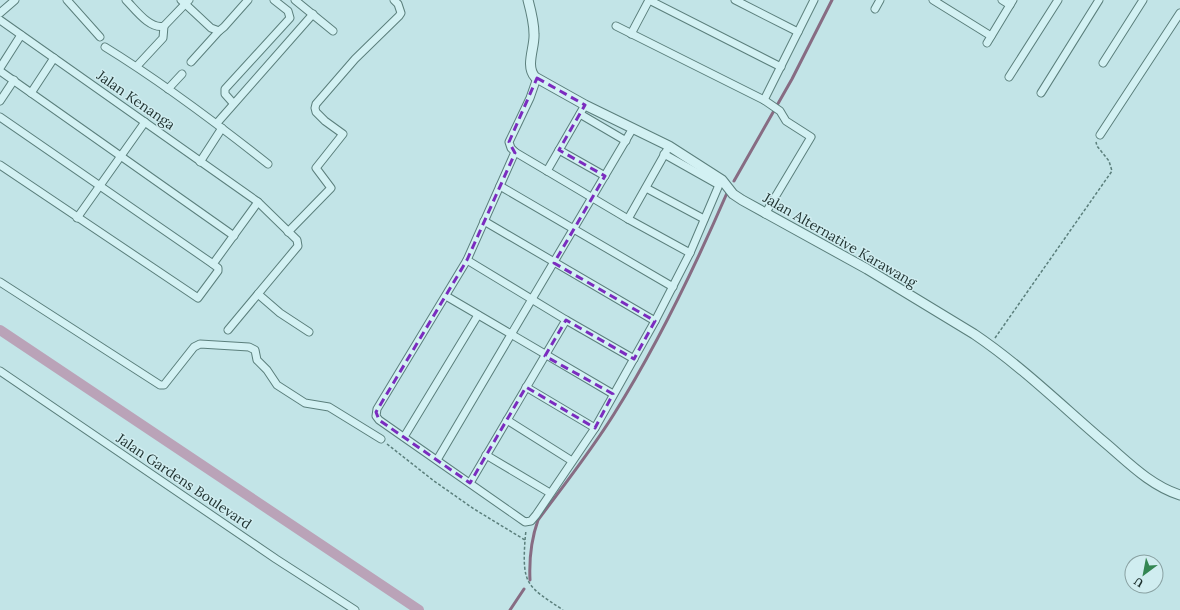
<svg xmlns="http://www.w3.org/2000/svg" width="1180" height="610" viewBox="0 0 1180 610" font-family="Lora,serif">
<rect width="100%" height="100%" fill="#c2e4e7"/>
<g fill="none" stroke-linecap="round" stroke-linejoin="round">
<!-- stream -->
<g stroke="#876c83" stroke-width="3">
<polyline points="734,181 792,79 832,0"/>
<path d="M530,580C529,559 531,540 538,520C564,485 591,451 614,414C658,344 694,269 727,193"/>
<polyline points="510,610 524,589"/>
</g>
<!-- canal -->
<polyline stroke="#baa3b8" stroke-width="10" points="0,330 419,610"/>
<defs>
<g id="minor">
<polyline points="67,0 100,37"/>
<path d="M126,0C135,9 150,30 164,26L189,0"/>
<polyline points="181,0 211,28 219,31 224,27 248,0"/>
<polyline points="295,0 333,31"/>
<polyline points="649,0 781,67"/>
<polyline points="735,0 798,32"/>
<polyline points="933,0 991,36"/>
<polyline points="1002,0 1010,5"/>
<polyline points="875,9 880,0"/>
<polyline points="0,13 15,0"/>
<polyline points="0,20 258,202 297,240 298,246 228,330"/>
<polyline points="616,26 764,100 780,111 786,121 811,137 765,214"/>
<polyline points="631,34 649,0"/>
<polyline points="987,43 1013,0"/>
<path d="M105,47C162,82 215,122 268,164"/>
<polyline points="191,62 219,31"/>
<polyline points="1103,63 1143,0"/>
<polyline points="137,66 163,38 164,26"/>
<polyline points="0,68 21,35"/>
<polyline points="0,71 234,236"/>
<polyline points="1009,77 1058,0"/>
<polyline points="537,78 530,98 509,142 511,148 515,152 467,260 377,409 376,416 379,420 525,522 531,521 536,515 595,428 655,321 690,253 719,185 664,154"/>
<polyline points="168,89 182,74"/>
<polyline points="31,93 54,58"/>
<polyline points="1041,93 1099,0"/>
<polyline points="764,100 814,0"/>
<polyline points="0,101 14,80"/>
<polyline points="233,103 225,94 225,89 290,18 288,11 274,0"/>
<polyline points="580,114 626,141"/>
<polyline points="0,117 213,264"/>
<polyline points="217,123 313,14"/>
<polyline points="1100,135 1180,13"/>
<polyline points="559,150 605,176"/>
<polyline points="515,152 628,219 690,253"/>
<polyline points="200,162 222,128"/>
<polyline points="0,165 198,298 218,271 218,268 213,264 258,202"/>
<polyline points="547,171 585,105"/>
<polyline points="500,186 673,287"/>
<polyline points="646,188 704,219"/>
<polyline points="77,218 145,122"/>
<polyline points="628,219 667,150"/>
<polyline points="484,221 655,321"/>
<polyline points="288,232 331,188 316,168 343,134 325,121 316,112 315,108 316,104 355,59 399,16 401,13 398,4 394,0"/>
<polyline points="467,260 566,320 634,359"/>
<polyline points="0,282 160,385 164,385 194,347 200,344 249,347 255,350 257,360 267,370 277,385 305,403 329,407 381,439"/>
<polyline points="258,294 280,313 309,332"/>
<polyline points="446,296 613,394"/>
<polyline points="0,371 276,559 355,610"/>
<polyline points="526,387 595,428"/>
<polyline points="507,420 572,461"/>
<polyline points="404,437 478,315"/>
<polyline points="486,455 550,493"/>
<polyline points="437,460 633,128"/>
<polyline points="470,483 566,320"/>
</g>
<path id="tertiary" d="M528,0C531,11 534,23 534,34C535,47 525,66 535,77L585,105L669,146L722,180L733,194L742,200L867,269L974,334C1020,365 1061,405 1103,441C1127,461 1149,485 1180,495"/>
</defs>
<!-- minor casing -->
<use href="#minor" stroke="#5b7f7c" stroke-width="9"/>
<!-- tertiary casing -->
<use href="#tertiary" stroke="#5b7f7c" stroke-width="11"/>
<!-- path -->
<g stroke="#5b7f7c" stroke-width="1.5" stroke-dasharray="3 2" stroke-linecap="butt">
<polyline points="995,338 1112,171 1109,161 1097,146 1096,142"/>
<path d="M387,444L434,481L474,509L525,540C522,585 527,586 563,610"/>
<polyline points="525,540 526,530"/>
</g>
<!-- minor -->
<use href="#minor" stroke="#d3f1f3" stroke-width="7"/>
<!-- tertiary -->
<use href="#tertiary" stroke="#d3f1f3" stroke-width="9"/>
</g>
<!-- marked area -->
<path fill="none" stroke="#7b2cbf" stroke-width="3" stroke-dasharray="8 5" stroke-linejoin="round" d="M537,78L585,105L559,150L605,176L554,263L655,321L634,359L566,320L545,356L613,394L595,428L526,387L470,483L379,420L376,412L467,260L515,153L509,142Z"/>
<g text-anchor="middle" dominant-baseline="central" stroke-width="3" stroke-linejoin="round" paint-order="stroke">
<!-- street labels -->
<g font-size="14" fill="#1e302e" stroke="#d0edf0">
<text transform="translate(136 100) rotate(35)">Jalan Kenanga</text>
<text transform="translate(840 240) rotate(30)">Jalan Alternative Karawang</text>
<text transform="translate(184 481) rotate(34)">Jalan Gardens Boulevard</text>
</g>
</g>
<!-- north arrow -->
<g transform="translate(1144 574) rotate(212)"><circle r="19" fill="#d0edf0" stroke="#89a1a2"/>
<path d="M0-3L7 15L0 10L-7 15Z" fill="#338652"/>
<text y="-6" font-size="11" font-weight="bold" text-anchor="middle" fill="#1e302e">U</text>
</g>
</svg>
